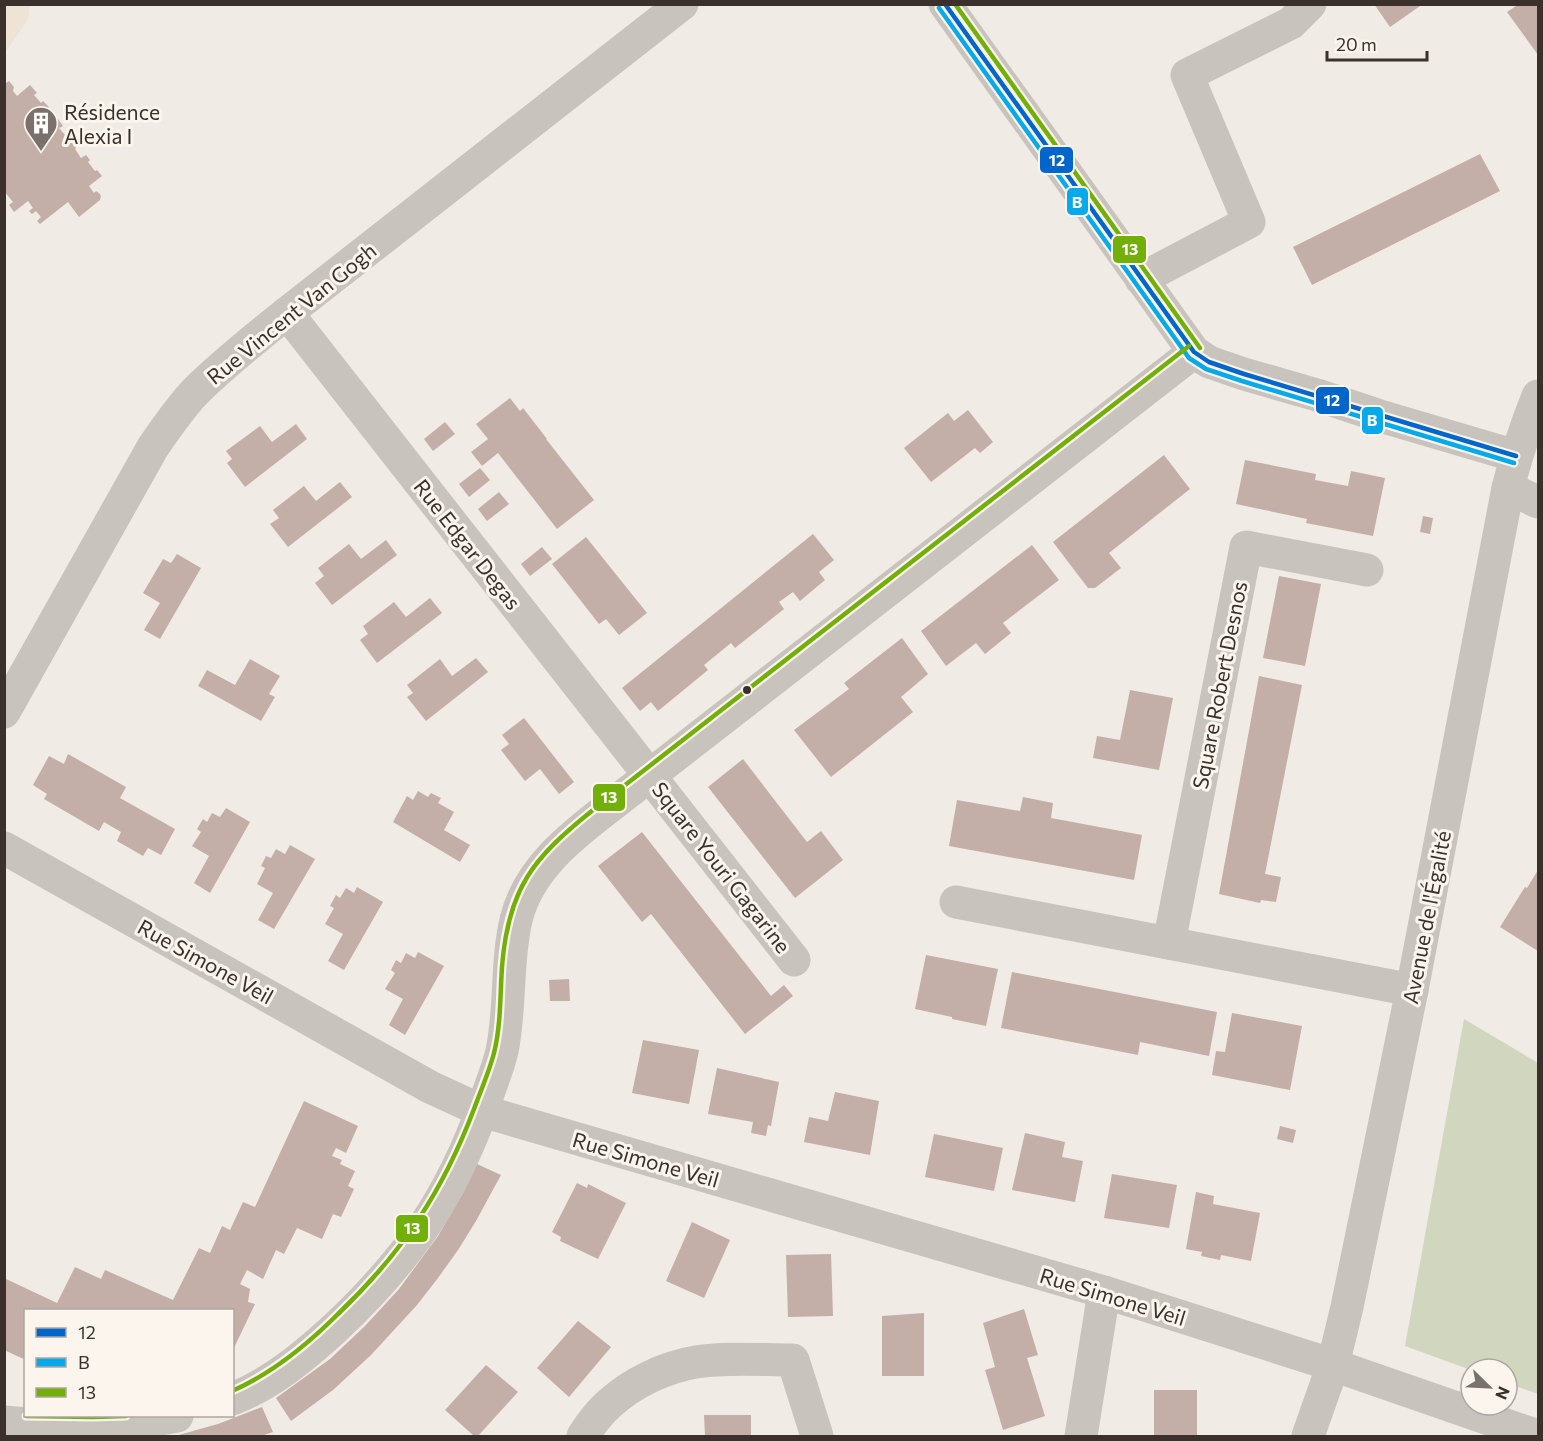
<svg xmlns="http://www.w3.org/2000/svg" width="1543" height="1441" viewBox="0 0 1543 1441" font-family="Commissioner,sans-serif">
<rect width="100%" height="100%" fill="#f0ebe5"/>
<!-- green -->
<polygon fill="#d1d6bf" points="1464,1019 1538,1063 1538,1394 1507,1383 1507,1369 1471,1370 1405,1346"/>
<!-- plaza -->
<polygon fill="#eee3d5" points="5,4 29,5 29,18 5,53"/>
<!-- building -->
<g fill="#c3afa7">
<polygon points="1374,4 1423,4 1390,27"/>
<polygon points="1519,4 1538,4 1538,55 1507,12"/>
<polygon points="9,81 14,87 13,91 17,96 30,85 37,93 34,95 41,103 43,101 49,107 38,115 48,127 58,119 63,126 59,128 66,136 69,134 75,141 73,143 76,148 75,149 81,158 86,155 90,160 88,162 95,171 97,170 102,176 89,186 94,193 96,191 99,193 101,196 100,200 79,217 68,202 40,224 37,221 41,217 36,211 32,214 29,211 33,208 28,201 14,212 9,205 13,202 4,191 4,84"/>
<polygon points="1480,154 1500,191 1312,285 1293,247"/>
<polygon points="510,398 520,411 523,408 547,439 546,439 594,500 557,529 498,453 482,466 471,452 488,439 476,424"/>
<polygon points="968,410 993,442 980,453 975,448 931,482 904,448 948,413 954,421"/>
<polygon points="445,422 455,434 433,451 424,439"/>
<polygon points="296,424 307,439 245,487 227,463 232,459 226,451 260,426 272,442"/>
<polygon points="1164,455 1190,489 1109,553 1121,568 1095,588 1088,588 1053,542"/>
<polygon points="1245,460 1316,474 1315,480 1348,486 1351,471 1385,478 1373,536 1306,523 1307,519 1236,504"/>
<polygon points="480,468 490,480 469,497 459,484"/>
<polygon points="340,482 352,497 288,547 270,524 279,518 273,510 304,486 316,501"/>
<polygon points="499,492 509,504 487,521 478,509"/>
<polygon points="1423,516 1433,518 1430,534 1420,532"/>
<polygon points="813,534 834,560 819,572 825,580 800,601 793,592 779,602 784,609 735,648 731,643 704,665 708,670 658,711 651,702 640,711 622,688"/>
<polygon points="586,537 647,613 619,635 606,619 599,624 552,564"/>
<polygon points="386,540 397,555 332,605 315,583 324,576 318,568 349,544 361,559"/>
<polygon points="1032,545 1059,580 1003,623 1011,633 985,654 976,643 946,666 921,631"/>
<polygon points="542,547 552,559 530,576 521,564"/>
<polygon points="177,554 201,568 160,639 144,630 160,603 143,593 163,559 171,563"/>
<polygon points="1279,576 1321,584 1305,666 1263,658"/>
<polygon points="430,598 442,613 377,663 360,640 368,634 363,626 394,602 406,617"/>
<polygon points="902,638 928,674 901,697 913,712 831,777 794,730 849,689 844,683"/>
<polygon points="476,658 488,672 426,721 407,697 413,693 407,685 440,659 452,676"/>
<polygon points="250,659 280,676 269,694 275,697 261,721 198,686 207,670 235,685"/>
<polygon points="1259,676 1302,685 1265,874 1281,877 1276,902 1261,900 1260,903 1219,894"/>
<polygon points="1130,690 1173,698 1159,770 1093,758 1097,736 1120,740"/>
<polygon points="524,718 574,782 559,794 540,769 525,781 501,750 509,744 502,735"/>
<polygon points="68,754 126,787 120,798 175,829 161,855 148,848 143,856 117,841 121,832 104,822 99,831 44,799 47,794 33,785 49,756 64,764"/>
<polygon points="743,759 807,842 821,831 843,860 795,898 708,787"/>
<polygon points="418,791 428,797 431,793 441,798 438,803 454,812 444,830 470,845 460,862 393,822 407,796 413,800"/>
<polygon points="1023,797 1053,803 1051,818 1142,835 1134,880 949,846 957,800 1020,811"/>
<polygon points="226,808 250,822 210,893 194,883 209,856 192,846 201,832 197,829 203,819 207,822 212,813 220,817"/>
<polygon points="642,832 771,996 784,985 793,996 745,1034 651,914 642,922 598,866"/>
<polygon points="290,845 315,859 274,929 258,920 273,893 257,884 265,868 261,866 266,856 271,858 276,849 285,854"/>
<polygon points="1538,870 1538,951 1500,927 1525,887 1527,888"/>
<polygon points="357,887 383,902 344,970 328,961 343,934 325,924 334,908 330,906 336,895 340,898 346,888 354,893"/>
<polygon points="418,952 444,966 405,1035 389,1025 403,999 385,989 395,973 391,970 396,960 401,963 406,953 415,958"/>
<polygon points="926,955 998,969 986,1026 952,1019 952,1017 915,1009"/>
<polygon points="1012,972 1217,1012 1209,1056 1140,1042 1138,1055 1001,1028"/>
<polygon points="569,979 570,1001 550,1001 549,980"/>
<polygon points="1232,1013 1302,1026 1290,1090 1212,1075 1216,1051 1225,1052"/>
<polygon points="643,1040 699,1050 689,1104 632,1093"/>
<polygon points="717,1068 779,1082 771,1126 768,1125 766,1136 751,1133 753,1122 708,1114"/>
<polygon points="835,1092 879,1101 870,1155 804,1142 809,1117 828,1121"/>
<polygon points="304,1101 358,1126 346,1153 336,1148 332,1156 342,1160 340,1164 355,1171 348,1186 354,1189 341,1217 333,1214 322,1239 297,1228 284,1254 276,1250 263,1279 247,1270 240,1284 250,1289 248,1302 255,1304 232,1352 232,1310 26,1310 26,1360 4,1350 4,1278 57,1303 75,1267 101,1279 105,1270 173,1300 199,1248 210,1253 222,1226 230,1230 243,1202 255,1207"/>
<polygon points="1280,1126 1296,1130 1293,1143 1277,1139"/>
<polygon points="1025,1133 1065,1142 1062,1157 1083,1161 1075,1202 1012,1190"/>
<polygon points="934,1134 1003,1148 994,1191 925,1177"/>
<polygon points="477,1164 501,1175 476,1221 458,1250 438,1278 417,1305 371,1355 333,1390 291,1421 276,1398 330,1359 365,1326 399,1289 438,1236 463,1193"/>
<polygon points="1112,1174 1177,1185 1169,1228 1104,1218"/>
<polygon points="577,1183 587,1188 588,1184 626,1203 598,1259 560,1241 561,1237 552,1232"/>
<polygon points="1196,1192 1214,1196 1213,1204 1260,1213 1251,1261 1221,1255 1220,1260 1201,1256 1202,1252 1186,1249"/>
<polygon points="692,1222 730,1240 704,1298 666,1281"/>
<polygon points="831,1254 833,1316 788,1317 786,1255"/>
<polygon points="1024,1309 1038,1355 1027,1358 1045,1416 1003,1430 985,1370 995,1367 983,1323"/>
<polygon points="924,1313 924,1376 882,1376 882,1316"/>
<polygon points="578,1321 611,1347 569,1397 537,1368"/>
<polygon points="486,1365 518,1392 478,1436 474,1436 445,1410"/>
<rect x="1154" y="1390" width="43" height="46"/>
<polygon points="262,1407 273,1432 261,1436 175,1436 218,1424"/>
<polygon points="704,1415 751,1415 751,1436 705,1436"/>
</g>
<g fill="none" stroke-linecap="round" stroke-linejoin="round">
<!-- minor -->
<g stroke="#c9c3be" stroke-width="33">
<polyline points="945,4 1194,352 1209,362 1244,374 1317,395 1380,416 1516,456"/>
<polyline points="1141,279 1249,222 1187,75 1291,23 1310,4"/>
<polyline points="287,313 794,960"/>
<polyline points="1508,488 1538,502"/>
<path d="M4,712L153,447C166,428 179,409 195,392C224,363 256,338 287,313L682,4"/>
<polyline points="4,848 430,1087 482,1111 1104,1292 1333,1365 1538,1436"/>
<polyline points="956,902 1412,990"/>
<polyline points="1169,943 1246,547 1367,570"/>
<path d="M232,1399C271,1384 303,1357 333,1330C407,1261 451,1198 485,1102C491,1085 498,1068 502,1051C511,1008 506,963 516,920C528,868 574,834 613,804L1194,352"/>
<path d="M4,1422C59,1427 123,1427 177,1416"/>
<path d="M583,1436C590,1425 599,1413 609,1404C632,1383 665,1367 696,1362C726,1357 761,1360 793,1360L817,1436"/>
<polyline points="1081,1436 1104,1292"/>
<path d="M1308,1436L1333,1365L1347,1307L1412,990L1508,488C1516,456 1526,426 1538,396"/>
</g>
<defs>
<polyline id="bus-1" points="945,4 1194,352 1209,362 1244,374 1516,456"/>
<polyline id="bus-2" points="939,8 1189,358 1206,369 1242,381 1514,463"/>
<g id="bus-3">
<polyline points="955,4 1200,348"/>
<path d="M232,1391C273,1373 307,1345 338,1314C402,1253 443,1191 474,1109C481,1090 489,1072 494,1053C501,1025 500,996 502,967C508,888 533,858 593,810L1189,346"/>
<polyline points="26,1416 92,1417 126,1416"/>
</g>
</defs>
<!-- bus-1 casing -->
<use href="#bus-1" stroke="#fbf5ee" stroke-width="9"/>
<!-- bus-2 casing -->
<use href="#bus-2" stroke="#fbf5ee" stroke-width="9"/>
<!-- bus-3 casing -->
<use href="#bus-3" stroke="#fbf5ee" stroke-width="9"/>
<!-- bus-1 -->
<use href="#bus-1" stroke="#06c" stroke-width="4.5"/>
<!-- bus-2 -->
<use href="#bus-2" stroke="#06aaea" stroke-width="4.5"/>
<!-- bus-3 -->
<use href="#bus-3" stroke="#73af09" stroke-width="4.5"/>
</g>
<!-- icons -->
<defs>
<symbol id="building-pin" viewBox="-11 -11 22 30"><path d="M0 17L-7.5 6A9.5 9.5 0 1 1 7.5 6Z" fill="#7a716c" stroke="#fbf5ee"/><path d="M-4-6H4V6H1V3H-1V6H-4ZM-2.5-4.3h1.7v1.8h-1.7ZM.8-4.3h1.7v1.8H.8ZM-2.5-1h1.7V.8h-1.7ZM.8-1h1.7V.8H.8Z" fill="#fff"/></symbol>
</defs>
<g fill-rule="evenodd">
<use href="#building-pin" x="22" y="104" width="38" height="52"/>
</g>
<!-- markers -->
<circle fill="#3b302b" stroke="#fbf5ee" stroke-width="2" cx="747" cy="690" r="5"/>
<g text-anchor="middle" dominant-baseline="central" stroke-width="6" stroke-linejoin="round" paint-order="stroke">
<!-- poi labels -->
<g font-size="21" fill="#3b302b" stroke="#fbf5ee" text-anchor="start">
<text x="64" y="111">Résidence<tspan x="64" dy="24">Alexia I</tspan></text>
</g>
<!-- street labels -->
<g font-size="21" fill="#3b302b" stroke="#fbf5ee">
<text transform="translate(291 313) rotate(-39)">Rue Vincent Van Gogh</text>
<text transform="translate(468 544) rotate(52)">Rue Edgar Degas</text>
<text transform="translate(1219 685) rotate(-79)">Square Robert Desnos</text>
<text transform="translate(722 867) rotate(52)">Square Youri Gagarine</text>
<text transform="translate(1426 917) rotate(-79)">Avenue de l'Égalité</text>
<text transform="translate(206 961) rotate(29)">Rue Simone Veil</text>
<text transform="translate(646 1159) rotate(16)">Rue Simone Veil</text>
<text transform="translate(1113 1296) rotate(17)">Rue Simone Veil</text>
</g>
</g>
<g stroke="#fbf5ee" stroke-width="2">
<rect x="1039" y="146" width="35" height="28" rx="6" fill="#06c"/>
<rect x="1066" y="187" width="23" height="29" rx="6" fill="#06aaea"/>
<rect x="1112" y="235" width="35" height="29" rx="6" fill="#73af09"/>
<rect x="1315" y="386" width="35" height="29" rx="6" fill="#06c"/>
<rect x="1361" y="406" width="23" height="29" rx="6" fill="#06aaea"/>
<rect x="592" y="783" width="34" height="29" rx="6" fill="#73af09"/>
<rect x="395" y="1214" width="34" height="29" rx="6" fill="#73af09"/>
</g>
<g font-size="16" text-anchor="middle" font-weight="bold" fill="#fff">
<text x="1057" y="166">12</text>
<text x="1077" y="208">B</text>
<text x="1130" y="255">13</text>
<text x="1332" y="406">12</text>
<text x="1372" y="426">B</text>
<text x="609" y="803">13</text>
<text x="412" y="1234">13</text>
</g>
<!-- border -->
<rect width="1543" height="1441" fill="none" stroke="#3b302b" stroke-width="12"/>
<!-- legend -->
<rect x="24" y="1309" width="210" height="108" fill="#fbf5ee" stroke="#aea6a0" stroke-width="1.5"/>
<rect x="36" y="1328" width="30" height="9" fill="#0066cc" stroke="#aea6a0" stroke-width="1.5"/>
<text x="78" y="1339" font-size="18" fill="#3b302b">12</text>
<rect x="36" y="1358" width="30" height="9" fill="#06aaea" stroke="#aea6a0" stroke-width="1.5"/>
<text x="78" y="1369" font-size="18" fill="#3b302b">B</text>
<rect x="36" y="1388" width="30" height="9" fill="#73af09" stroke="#aea6a0" stroke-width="1.5"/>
<text x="78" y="1399" font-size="18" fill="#3b302b">13</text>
<!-- north arrow -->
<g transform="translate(1489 1387) rotate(114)"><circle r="28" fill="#fbf5ee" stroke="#aea6a0" stroke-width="1.5"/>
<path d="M0-4.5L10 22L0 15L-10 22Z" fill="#7a716c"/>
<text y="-9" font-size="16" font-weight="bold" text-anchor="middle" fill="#3b302b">N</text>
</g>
<!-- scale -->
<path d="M1327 51v9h100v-9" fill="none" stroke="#3b302b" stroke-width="3"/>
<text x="1336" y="51" font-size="18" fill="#3b302b" stroke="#fbf5ee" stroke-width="4.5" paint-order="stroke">20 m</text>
</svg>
